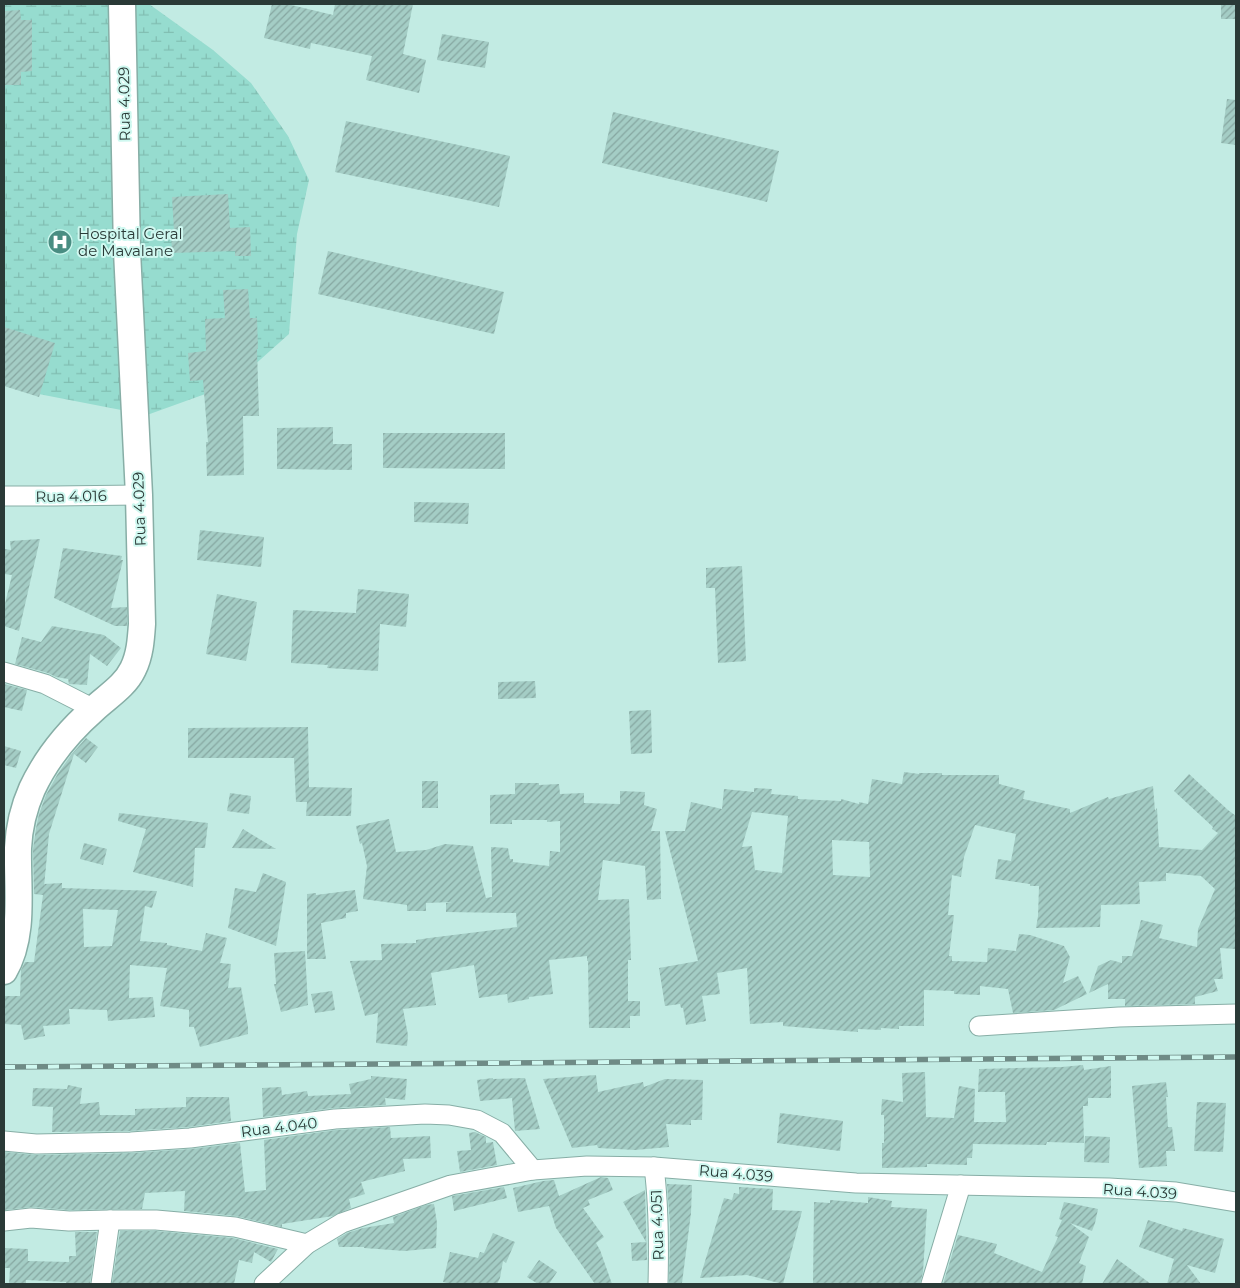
<svg xmlns="http://www.w3.org/2000/svg" width="1240" height="1288" viewBox="0 0 1240 1288" font-family="Montserrat,sans-serif">
<defs>
<pattern id="wetland-marsh" width="20" height="14" patternUnits="userSpaceOnUse" patternTransform="scale(1.25)"><rect width="20" height="14" fill="#96dccf"/><path d="M1 5h8M5 5V1M11 12h8M15 12V8" fill="none" stroke="#81beb2"/></pattern>
<pattern id="building-hatch" width="6" height="6" patternUnits="userSpaceOnUse" patternTransform="scale(1.25)"><rect width="6" height="6" fill="#a4cdc5"/><path d="M-1 1l2-2M0 6l6-6M5 7l2-2" fill="none" stroke="#86a7a1"/></pattern>
</defs>
<rect width="100%" height="100%" fill="#c2ebe3"/>
<!-- wetland -->
<polygon fill="url(#wetland-marsh)" points="4,4 149,4 213,50 251,83 288,136 309,180 297,234 289,334 233,384 147,415 18,390 4,380"/>
<!-- building -->
<g fill="url(#building-hatch)" fill-rule="evenodd">
<polygon points="272,4 287,4 333,15 335,4 413,4 403,54 426,60 419,93 366,80 372,56 311,43 310,49 264,38"/>
<rect x="1221" y="4" width="15" height="15"/>
<polygon points="20,10 21,20 32,20 32,71 21,72 21,85 4,85 4,11"/>
<polygon points="442,34 489,42 485,68 437,60"/>
<polygon points="1227,99 1236,100 1236,145 1221,143"/>
<polygon points="613,112 779,151 767,202 602,163"/>
<polygon points="346,121 510,156 499,207 335,172"/>
<polygon points="228,194 230,228 250,227 251,256 235,256 235,251 172,253 171,232 174,231 172,197"/>
<polygon points="328,251 504,292 494,334 318,294"/>
<polygon points="248,289 250,318 257,318 258,349 257,349 259,416 243,416 244,475 207,476 206,442 208,442 203,380 190,381 188,353 206,351 205,319 225,318 223,290"/>
<polygon points="4,327 55,343 39,397 4,386"/>
<polygon points="333,427 333,444 352,444 352,470 277,469 277,428"/>
<polygon points="383,433 505,433 505,469 383,468"/>
<polygon points="414,502 469,503 468,524 414,522"/>
<polygon points="200,530 264,537 261,567 197,560"/>
<polygon points="40,539 19,631 4,626 4,608 12,575 4,574 5,549 11,550 10,541"/>
<polygon points="63,548 122,556 121,560 123,560 111,608 127,607 127,626 115,626 54,598"/>
<polygon points="742,566 746,661 718,663 715,588 706,588 706,568"/>
<polygon points="358,589 409,594 406,627 380,624 378,671 327,668 328,665 291,663 293,610 356,613"/>
<polygon points="217,594 257,602 246,661 206,654"/>
<polygon points="52,626 104,635 121,648 107,666 90,654 87,685 69,684 68,679 56,677 48,673 15,664 22,637 41,642"/>
<polygon points="535,681 536,698 498,699 498,682"/>
<polygon points="4,684 27,690 22,711 4,707"/>
<polygon points="651,710 652,753 631,754 629,711"/>
<polygon points="308,727 309,789 309,787 352,788 351,816 306,816 307,802 296,802 294,758 188,758 188,728"/>
<path d="M86,738L98,747L86,763L74,754L49,834L44,887V884L62,883V888L157,891L152,908L145,906L140,941L167,943V945L202,951L206,933L227,938L220,963L231,964L228,988L241,987L248,1027V1034L200,1047L194,1027H189V1010L160,1006L167,968L130,965L129,998L153,997L155,1017L108,1021L107,1010L69,1009L70,1024L43,1026L45,1036L24,1040L21,1025L4,1024V996H20L21,970L25,962H34L43,895L34,894L33,849L36,828L39,814L46,795L57,775L71,755ZM83,909L118,910L112,946L84,947Z"/>
<polygon points="4,746 21,751 16,768 4,765"/>
<path d="M904,772L919,774V773H942V775H999V784L1025,791L1023,799L1070,809V813L1108,797L1109,799L1153,786L1155,811L1157,808L1159,847L1202,850L1218,833L1212,829L1213,827L1174,791L1189,774L1228,810L1236,816V949L1220,948L1223,979H1214L1218,991L1195,997V1004L1125,1006V999H1108V984L1089,993L1098,966L1111,960L1122,963V956H1132L1141,920L1163,925L1159,938L1197,947L1198,929L1215,889L1201,876L1166,873V881L1139,882L1140,904L1101,905L1100,927L1036,928L1038,916L1039,886H1030V884L995,879L998,859L1011,861L1016,834L975,825L964,857L961,877L952,875L948,915H954L949,956H952V961L987,962L988,948L1016,951L1019,934L1030,935L1064,946L1070,957L1063,983L1078,976L1087,994L1054,1010L1013,1013L1008,989L980,986V995L954,994V991L924,990V1026H899V1029L881,1028V1030L858,1029V1032L783,1026V1022L750,1024L747,968L717,973L720,994L702,996L706,1021L686,1025L683,1008H681L680,1004L665,1006L659,968L698,961L665,831H685L691,802L722,809L724,789L754,792V788L772,789L771,794L798,796V799L841,801V799L859,804V802L868,804L872,779L902,784ZM752,812L788,816L782,873L755,870L752,846L742,847ZM832,840L869,842L870,877L833,875Z"/>
<rect x="422" y="781" width="16" height="27"/>
<polygon points="515,783 539,783 539,785 559,784 560,794 584,793 584,803 620,804 620,791 645,792 644,805 657,809 651,831 660,831 661,899 647,900 645,866 603,860 598,900 629,899 631,960 628,960 628,1001 640,1001 640,1016 630,1016 630,1028 589,1028 588,961 587,961 587,956 549,960 553,994 529,997 529,999 508,1003 507,994 479,998 474,965 431,973 436,1005 403,1009 408,1035 407,1046 376,1043 378,1013 365,1016 350,961 382,960 381,944 416,943 416,940 429,938 517,927 516,913 446,912 446,903 452,902 426,903 426,911 407,911 407,905 363,899 367,866 362,843 360,844 356,826 389,819 396,852 426,850 445,844 473,846 486,898 492,897 491,847 508,848 510,859 513,859 513,862 549,866 550,851 560,852 560,821 547,822 547,820 512,820 512,824 490,824 490,795 515,794"/>
<polygon points="230,793 251,796 249,814 227,811"/>
<polygon points="119,813 208,823 205,848 195,848 193,887 133,872 146,829 118,821"/>
<polygon points="243,829 276,849 232,848"/>
<polygon points="84,843 107,849 103,865 80,859"/>
<polygon points="263,873 286,882 276,946 228,928 235,888 256,892"/>
<polygon points="355,890 358,911 346,913 346,918 321,923 326,959 307,959 307,894 316,893 316,895"/>
<polygon points="305,951 308,1005 281,1012 274,984 276,984 274,953"/>
<polygon points="332,991 335,1010 315,1013 311,994"/>
<polygon points="1083,1065 1084,1070 1111,1066 1111,1098 1088,1098 1088,1106 1083,1106 1084,1143 1047,1142 1046,1145 973,1144 972,1158 967,1158 967,1165 927,1164 927,1167 882,1168 882,1143 884,1143 884,1115 881,1115 882,1099 903,1102 902,1073 925,1072 926,1117 954,1118 959,1086 975,1089 974,1122 1006,1122 1005,1092 978,1092 979,1069 1062,1067"/>
<polygon points="596,1075 598,1092 643,1082 644,1087 665,1079 703,1080 702,1120 691,1120 691,1125 666,1124 669,1147 635,1150 598,1148 597,1145 572,1148 543,1079"/>
<polygon points="371,1076 407,1079 405,1100 385,1098 386,1105 334,1108 263,1117 262,1088 281,1087 282,1095 307,1091 308,1096 351,1094 349,1084 371,1079"/>
<polygon points="493,1078 493,1079 525,1078 540,1129 515,1131 512,1098 480,1101 477,1080"/>
<polygon points="1166,1082 1168,1097 1166,1097 1168,1127 1172,1127 1175,1151 1166,1151 1167,1166 1139,1168 1132,1086"/>
<polygon points="68,1085 82,1088 80,1104 99,1102 100,1115 135,1115 135,1109 186,1107 186,1097 229,1097 231,1121 189,1127 130,1131 52,1132 53,1107 32,1106 33,1088 67,1089"/>
<polygon points="1197,1102 1226,1103 1223,1152 1194,1151"/>
<polygon points="780,1113 843,1121 840,1151 777,1143"/>
<polygon points="390,1127 391,1138 430,1136 431,1158 403,1159 405,1171 361,1182 365,1194 349,1199 351,1208 333,1216 282,1224 282,1227 236,1216 184,1211 185,1191 145,1193 142,1209 69,1210 32,1207 4,1210 4,1152 36,1155 131,1153 191,1149 240,1143 245,1192 266,1190 264,1140 336,1130"/>
<polygon points="475,1132 486,1137 486,1143 493,1142 497,1165 460,1172 457,1151 471,1150 469,1133"/>
<polygon points="1085,1136 1110,1137 1109,1163 1084,1162"/>
<polygon points="601,1177 608,1178 613,1190 588,1200 590,1205 583,1208 604,1237 596,1243 600,1250 612,1284 595,1284 556,1228 549,1206 518,1212 513,1188 543,1181 554,1180 559,1196"/>
<polygon points="667,1184 692,1185 691,1213 682,1283 669,1283 670,1225"/>
<polygon points="504,1187 507,1198 454,1211 452,1196"/>
<polygon points="739,1187 773,1189 772,1210 802,1211 783,1284 747,1275 700,1278 724,1198 732,1200 734,1193 739,1194"/>
<polygon points="645,1190 647,1260 632,1261 631,1243 646,1242 623,1202"/>
<polygon points="868,1197 892,1201 891,1207 927,1209 923,1272 920,1284 813,1284 814,1202 830,1203 830,1200 868,1203"/>
<polygon points="1064,1202 1098,1209 1095,1223 1092,1231 1070,1223 1089,1237 1079,1263 1086,1266 1082,1284 943,1284 958,1235 997,1244 994,1253 1042,1272 1058,1237 1055,1236 1062,1220 1059,1219"/>
<polygon points="434,1204 437,1223 436,1248 405,1251 364,1248 364,1247 339,1247 337,1239 347,1233 363,1228 394,1223 393,1217 426,1205"/>
<polygon points="1148,1220 1182,1231 1183,1228 1224,1239 1215,1273 1187,1265 1201,1284 1167,1284 1174,1259 1139,1247"/>
<polygon points="120,1231 156,1231 233,1238 278,1249 271,1262 254,1252 252,1263 239,1260 234,1284 112,1284"/>
<polygon points="75,1232 97,1232 90,1284 66,1284 66,1282 26,1280 26,1284 9,1284 10,1268 4,1268 4,1248 28,1249 28,1261 69,1262 69,1256 76,1256"/>
<polygon points="493,1233 515,1242 506,1263 503,1261 500,1278 497,1284 451,1284 443,1282 450,1252 478,1258 480,1252 484,1253"/>
<polygon points="1117,1259 1151,1284 1102,1284"/>
<polygon points="539,1260 557,1272 549,1284 538,1284 527,1277"/>
</g>
<g fill="none" stroke-linecap="round" stroke-linejoin="round">
<defs>
<g id="street">
<polyline points="4,496 53,496 139,495"/>
<polyline points="4,672 45,684 94,709"/>
<polyline points="979,1026 1119,1017 1236,1014"/>
<polyline points="4,1141 36,1144 131,1142 190,1138 335,1119 425,1114 449,1115 477,1120 502,1133 533,1170"/>
<path d="M654,1167C659,1206 659,1245 658,1284"/>
<polyline points="4,1221 31,1218 69,1221 110,1220 156,1220 235,1227 307,1244"/>
<polyline points="101,1284 110,1220"/>
<polyline points="264,1284 307,1244 342,1223 451,1185 533,1170 587,1166 654,1167 856,1183 1109,1188 1176,1192 1236,1202"/>
<polyline points="931,1284 961,1185"/>
</g>
<path id="secondary" d="M4,971C25,935 17,888 18,848C19,828 24,807 32,789C46,759 69,731 94,709C108,696 125,686 133,669C140,655 141,639 142,624L139,495L127,251L122,4"/>
</defs>
<!-- street casing -->
<use href="#street" stroke="#87aea6" stroke-width="21"/>
<!-- secondary casing -->
<use href="#secondary" stroke="#87aea6" stroke-width="29"/>
<!-- street -->
<use href="#street" stroke="#fff" stroke-width="19"/>
<!-- secondary -->
<use href="#secondary" stroke="#fff" stroke-width="26"/>
<defs>
<polyline id="rail" points="4,1067 1236,1057"/>
</defs>
<!-- rail casing -->
<use href="#rail" stroke="#6f8b86" stroke-width="5.5"/>
<!-- rail -->
<use href="#rail" stroke="#cff8f0" stroke-width="4" stroke-dasharray="11" stroke-linecap="butt"/>
</g>
<!-- icons -->
<defs>
<symbol id="hospital-disc" viewBox="-11 -11 22 22"><circle r="9.5" fill="#498d82" stroke="#cff8f0"/><path d="M-5-5h3v3.5h4V-5h3V5h-3V1.5h-4V5h-3Z" fill="#fff"/></symbol>
</defs>
<g fill-rule="evenodd">
<use href="#hospital-disc" x="46" y="228" width="28" height="28"/>
</g>
<g text-anchor="middle" dominant-baseline="central" stroke-width="4" stroke-linejoin="round" paint-order="stroke">
<!-- street labels -->
<g font-size="15" fill="#2a3a37" stroke="#cff8f0">
<text transform="translate(124 104) rotate(-91)">Rua 4.029</text>
<text transform="translate(71 496) rotate(-1)">Rua 4.016</text>
<text transform="translate(139 509) rotate(-92)">Rua 4.029</text>
<text transform="translate(279 1127) rotate(-7)">Rua 4.040</text>
<text transform="translate(736 1173) rotate(5)">Rua 4.039</text>
<text transform="translate(1140 1191) rotate(4)">Rua 4.039</text>
<text transform="translate(657 1225) rotate(-92)">Rua 4.051</text>
</g>
<!-- poi labels -->
<g font-size="15" fill="#2a3a37" stroke="#cff8f0" text-anchor="start">
<text x="78" y="233">Hospital Geral<tspan x="78" dy="17">de Mavalane</tspan></text>
</g>
</g>
<!-- border -->
<rect width="1240" height="1288" fill="none" stroke="#2a3a37" stroke-width="10"/>
</svg>
